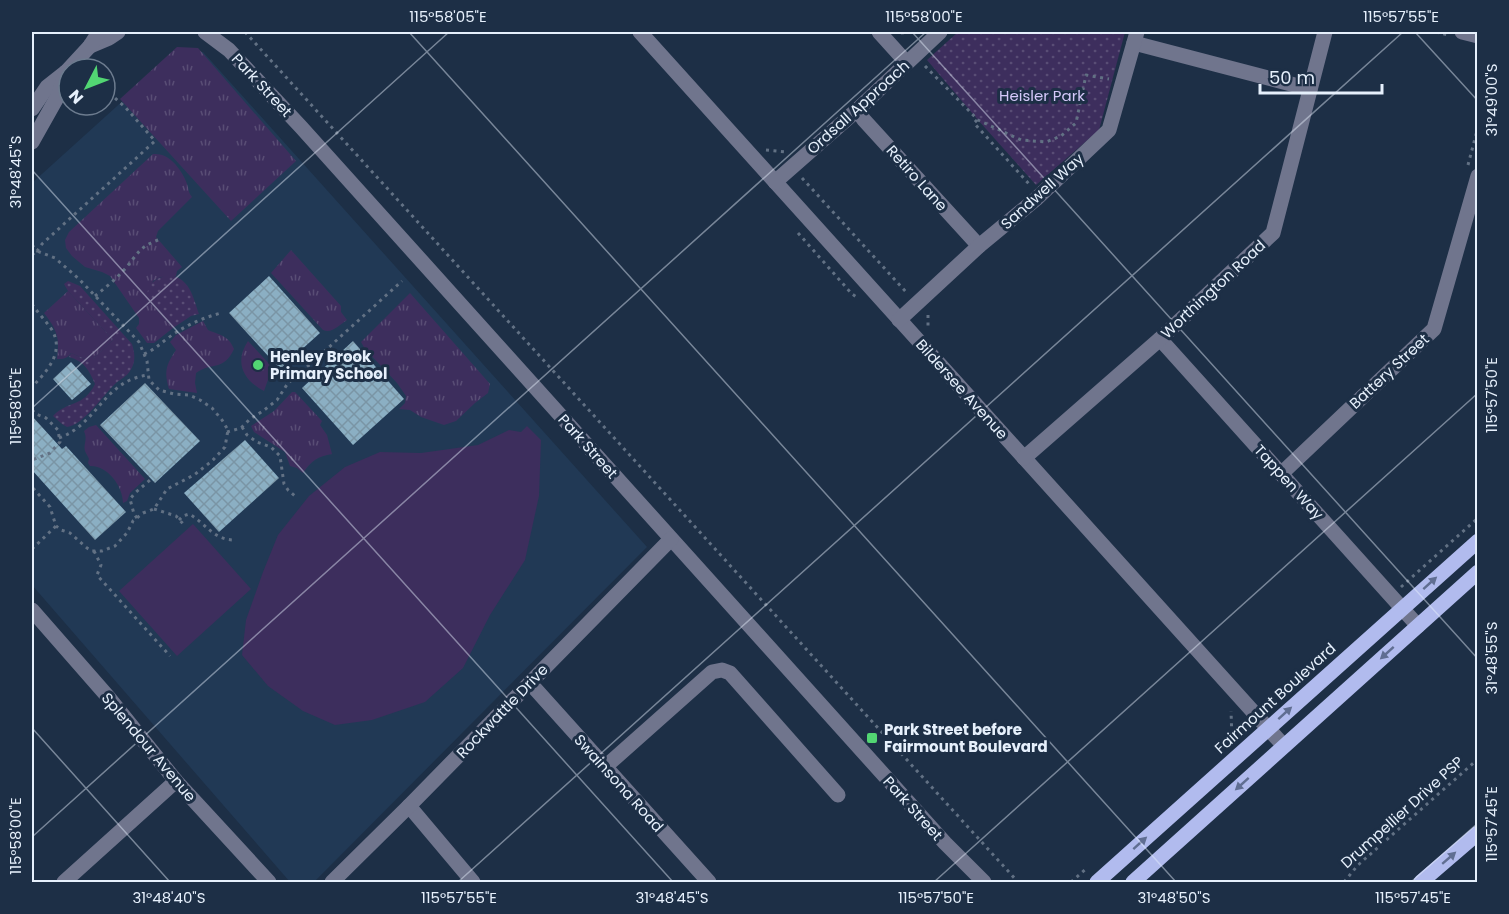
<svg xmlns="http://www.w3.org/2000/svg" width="1509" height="914" viewBox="0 0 1509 914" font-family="Poppins,sans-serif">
<defs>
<pattern id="grass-tufts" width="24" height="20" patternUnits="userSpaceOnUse" patternTransform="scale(1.5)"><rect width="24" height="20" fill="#3d2e5d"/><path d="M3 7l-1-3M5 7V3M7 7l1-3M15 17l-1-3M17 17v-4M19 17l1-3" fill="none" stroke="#594d75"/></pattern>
<pattern id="park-dots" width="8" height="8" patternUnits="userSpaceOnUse" patternTransform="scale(1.5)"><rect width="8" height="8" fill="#3d2e5d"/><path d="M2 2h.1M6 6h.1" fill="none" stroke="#594d75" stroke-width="1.8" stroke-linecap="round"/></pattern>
<pattern id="building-cross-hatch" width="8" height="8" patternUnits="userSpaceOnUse" patternTransform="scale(1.5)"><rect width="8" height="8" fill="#8bafc3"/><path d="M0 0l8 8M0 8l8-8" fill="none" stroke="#7a95a5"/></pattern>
</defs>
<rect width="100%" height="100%" fill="#1d2f46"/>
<!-- built -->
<polygon fill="#213955" points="179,50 203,52 647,547 314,882 290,882 32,585 32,183"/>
<!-- grass -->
<g fill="url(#grass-tufts)">
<polygon points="177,47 198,48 296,161 231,221 120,99"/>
<path d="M153,154C156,154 159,154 162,155C173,158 184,174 187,184C189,190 188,192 192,197L158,231L156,237L182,267L177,271L176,276L161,277L153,281L148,300L173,328L154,343H147L136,328L139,324V318L110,276L102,272L85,267L72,256L66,248L65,240L69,232Z"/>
<path d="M291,250L341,306V312L347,320C339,325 332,334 323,330L271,273Z"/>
<path d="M68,291L113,340L93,359H85L71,353C67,359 63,359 57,359C60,337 57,330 44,313Z"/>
<polygon points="410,293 490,384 488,393 475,403 456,421 444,425 421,417 410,410 399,409 405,403 406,396 397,383 365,349 361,342"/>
<path d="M203,321L208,330C220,335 229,336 234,349C223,372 213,361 196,373L195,383L197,393L169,389C164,371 166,365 176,350L170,342L176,335Z"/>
<path d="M248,341L274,369L270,374L264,391C243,380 234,362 248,341Z"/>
<path d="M292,392H295L322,421L320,425L327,435L332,454C318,456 311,461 303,473L297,468L290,466L285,452L254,432L251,426L274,411Z"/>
<path d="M96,425L145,479L130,493L127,501L123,503C123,486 107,465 90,466L88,463L89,459C88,456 86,454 85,451C83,444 88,440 84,431L89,427Z"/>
</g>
<!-- park -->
<g fill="url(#park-dots)">
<polygon points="958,32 1125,32 1099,130 1036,185 978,120 927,60"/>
<path d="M169,275C190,278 193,297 199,314L191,316L173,328L148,300C145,285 155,278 169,275Z"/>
<path d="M68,281L80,286L132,344C135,354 136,362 130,371C127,376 121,379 116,383C103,395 84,425 67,427L62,424L53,416C68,400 83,408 95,384C89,370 84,361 69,357L71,353L85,359H93L113,340L68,291L64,284Z"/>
</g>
<!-- pitch -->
<g fill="#3d2e5d">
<polygon points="527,426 541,440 539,496 525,560 490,615 463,668 425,702 372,720 335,725 303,711 268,686 242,655 246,620 263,572 278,535 309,496 345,467 380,452 421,453 478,445 509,430 521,432"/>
<polygon points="193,524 251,589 177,656 119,591"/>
</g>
<!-- building -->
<g fill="url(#building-cross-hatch)">
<polygon points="269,276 320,333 280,369 229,313"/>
<polygon points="353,341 404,399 353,445 302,388"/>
<polygon points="71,362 91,384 72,400 53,379"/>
<polygon points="145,383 200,441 155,483 100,425"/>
<polygon points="32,416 62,449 66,446 126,512 95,540 32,470"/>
<polygon points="245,440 279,478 219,532 184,493"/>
</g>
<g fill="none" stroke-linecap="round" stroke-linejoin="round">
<!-- path -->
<g stroke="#627184" stroke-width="3" stroke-dasharray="3 4.5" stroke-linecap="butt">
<polyline points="245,32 1018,882"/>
<polyline points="1436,32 1448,35"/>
<polyline points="901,33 913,32"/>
<polyline points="925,66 978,120 1021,140 1046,142 1061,136 1076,123 1086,75 1109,79"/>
<polyline points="977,120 974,123 1029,184"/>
<polyline points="766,150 787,152"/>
<polyline points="1468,165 1478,127"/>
<polyline points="802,178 907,293"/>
<polyline points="798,233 852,294 858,298"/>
<polyline points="32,245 37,251 42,244 155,141 126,108 105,89"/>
<polyline points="32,255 37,251 55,258 79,279 139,342 147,361 149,380 159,390 174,394 189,395 200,400 212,408 222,420 228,430 225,447 212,461 194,475 167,489 154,509 143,513 133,521 127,533 115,546 102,551 92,551 87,548 70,533 61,530 56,526 50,507 32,487"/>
<path d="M95,296C105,288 116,279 124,270C138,254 139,246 161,239"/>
<path d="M32,304C38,313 46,321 52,330C65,353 46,372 32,387"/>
<polyline points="928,315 928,330"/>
<path d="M144,354C154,350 160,344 168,338C184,326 202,318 221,313"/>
<polyline points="296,377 402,281"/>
<polyline points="32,410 36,414 46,418 58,430 60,442 50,453 32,460"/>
<polyline points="242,427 247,435 257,442 271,447 280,456 284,484 288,490 296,497"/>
<polyline points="227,432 241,428 250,419 263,411 277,400 288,383 296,377 307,377"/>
<path d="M59,438C98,424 103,381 148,375"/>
<polyline points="154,509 176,516 185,526"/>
<polyline points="137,518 134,514 130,499 135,493 150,480"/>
<path d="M179,520L183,516L189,514C207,524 213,540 235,540"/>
<polyline points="32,549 56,526"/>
<polyline points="94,551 101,565 97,575 170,656"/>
<polyline points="1401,587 1478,518"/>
<polyline points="1230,740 1232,739 1231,711"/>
<polyline points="1071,882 1087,868"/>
<polyline points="1344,882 1358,865 1478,759"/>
</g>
<!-- minor -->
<g stroke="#70758d" stroke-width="15">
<polyline points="205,32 229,50 301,127 945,843 984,882"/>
<polyline points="640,32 1284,746"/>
<polyline points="879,32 907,63"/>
<polyline points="1462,32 1478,36"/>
<polyline points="1134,43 1310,89"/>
<polyline points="90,46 109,38 118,32"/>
<polyline points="32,109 47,87 66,72 90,46 99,32"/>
<polyline points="857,110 864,120 979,246"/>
<polyline points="32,142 59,94 66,72"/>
<polyline points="775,182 857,110 940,32"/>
<polyline points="899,320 979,246 1036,199 1109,130 1137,32"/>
<polyline points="1160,339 1418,626"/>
<polyline points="1024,458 1160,339 1273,233 1325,32"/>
<polyline points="1281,474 1434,329 1478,176"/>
<polyline points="32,610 109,698 176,781 269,882"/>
<polyline points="530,683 709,882"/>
<polyline points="605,767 712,672 722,670 730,673 838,795"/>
<polyline points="409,806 473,882"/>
<polyline points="64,882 176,781"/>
<polyline points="332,882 409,806 671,539"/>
</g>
<!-- major -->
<g stroke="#b1bbee" stroke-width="15">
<polyline points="1097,882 1478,541"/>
<polyline points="1133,882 1478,572"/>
<polyline points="1421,882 1478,833"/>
</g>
</g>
<!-- one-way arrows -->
<defs><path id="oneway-solid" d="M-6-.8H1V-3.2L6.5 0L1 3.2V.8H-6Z" transform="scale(1.5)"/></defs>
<g fill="#606e92">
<use href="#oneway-solid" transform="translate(1430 583) rotate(-42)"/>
<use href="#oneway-solid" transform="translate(1387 653) rotate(138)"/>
<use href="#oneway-solid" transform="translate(1285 713) rotate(-42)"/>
<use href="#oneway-solid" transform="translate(1242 784) rotate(138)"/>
<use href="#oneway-solid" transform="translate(1140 843) rotate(-42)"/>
<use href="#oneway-solid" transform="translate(1449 858) rotate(-41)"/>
</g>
<!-- ticks -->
<path fill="none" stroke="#e6f0fc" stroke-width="1.5" stroke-opacity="0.45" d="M409,32L1176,882M912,32L1478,659M1415,32L1478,101M32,170L673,882M32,408L449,32M32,728L170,882M32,837L926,32M458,882L1403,32M934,882L1478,393M1411,882L1478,823"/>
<!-- markers -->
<g fill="#52d673" stroke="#1d2f46" stroke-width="2">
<circle cx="258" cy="365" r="6"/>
<rect x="866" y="732" width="12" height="12" rx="3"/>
</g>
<g text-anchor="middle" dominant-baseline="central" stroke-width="6" stroke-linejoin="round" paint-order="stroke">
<!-- street labels -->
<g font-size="15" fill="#e6f0fc" stroke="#1d2f46">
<text transform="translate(262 85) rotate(47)">Park Street</text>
<text transform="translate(858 107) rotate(-42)">Ordsall Approach</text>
<text transform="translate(917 178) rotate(48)">Retiro Lane</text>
<text transform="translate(1042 191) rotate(-42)">Sandwell Way</text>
<text transform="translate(1213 289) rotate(-43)">Worthington Road</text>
<text transform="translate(1389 371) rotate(-43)">Battery Street</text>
<text transform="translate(962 389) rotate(48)">Bildersee Avenue</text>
<text transform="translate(588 446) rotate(48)">Park Street</text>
<text transform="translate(1289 482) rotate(48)">Tappen Way</text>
<text transform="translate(1275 698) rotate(-42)">Fairmount Boulevard</text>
<text transform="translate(502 711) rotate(-46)">Rockwattle Drive</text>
<text transform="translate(149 747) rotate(50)">Splendour Avenue</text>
<text transform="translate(619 783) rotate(48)">Swainsona Road</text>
<text transform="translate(913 808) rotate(48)">Park Street</text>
<text transform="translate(1402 812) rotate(-42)">Drumpellier Drive PSP</text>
</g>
<!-- park labels -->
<g font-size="15" fill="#d5c9fa" stroke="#1d2f46">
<text x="1042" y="95">Heisler Park</text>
</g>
<!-- poi labels -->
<g font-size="15" font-weight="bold" fill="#e6f0fc" stroke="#1d2f46" text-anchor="start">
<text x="270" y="356">Henley Brook<tspan x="270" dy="17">Primary School</tspan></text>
<text x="884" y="729">Park Street before<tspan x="884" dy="17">Fairmount Boulevard</tspan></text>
</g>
</g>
<!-- border -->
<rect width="1509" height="914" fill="none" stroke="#1d2f46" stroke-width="66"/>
<!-- north arrow -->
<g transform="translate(87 87) rotate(228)"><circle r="28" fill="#1d2f46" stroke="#6d7c8f" stroke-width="1.5"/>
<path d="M0-4.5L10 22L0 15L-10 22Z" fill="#52d673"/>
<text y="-9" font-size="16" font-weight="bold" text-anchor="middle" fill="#e6f0fc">N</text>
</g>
<!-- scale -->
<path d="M1260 84v9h122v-9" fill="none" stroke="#e6f0fc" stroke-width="3"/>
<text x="1269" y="84" font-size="18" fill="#e6f0fc" stroke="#1d2f46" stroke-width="4.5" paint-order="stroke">50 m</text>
<rect x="33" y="33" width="1443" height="848" fill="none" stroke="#e6f0fc" stroke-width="2"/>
<g font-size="15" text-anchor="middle" fill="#e6f0fc">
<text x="448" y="22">115°58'05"E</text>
<text x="924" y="22">115°58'00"E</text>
<text x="1401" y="22">115°57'55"E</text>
<text transform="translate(1492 100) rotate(-90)" y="5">31°49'00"S</text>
<text transform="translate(16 172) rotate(-90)" y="5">31°48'45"S</text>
<text transform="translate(1492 395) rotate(-90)" y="5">115°57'50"E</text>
<text transform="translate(16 406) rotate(-90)" y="5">115°58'05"E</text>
<text transform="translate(1492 658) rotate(-90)" y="5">31°48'55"S</text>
<text transform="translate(1492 824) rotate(-90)" y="5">115°57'45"E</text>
<text transform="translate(16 836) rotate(-90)" y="5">115°58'00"E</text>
<text x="169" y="903">31°48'40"S</text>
<text x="459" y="903">115°57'55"E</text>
<text x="672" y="903">31°48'45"S</text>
<text x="936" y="903">115°57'50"E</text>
<text x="1174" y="903">31°48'50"S</text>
<text x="1413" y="903">115°57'45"E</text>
</g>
</svg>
